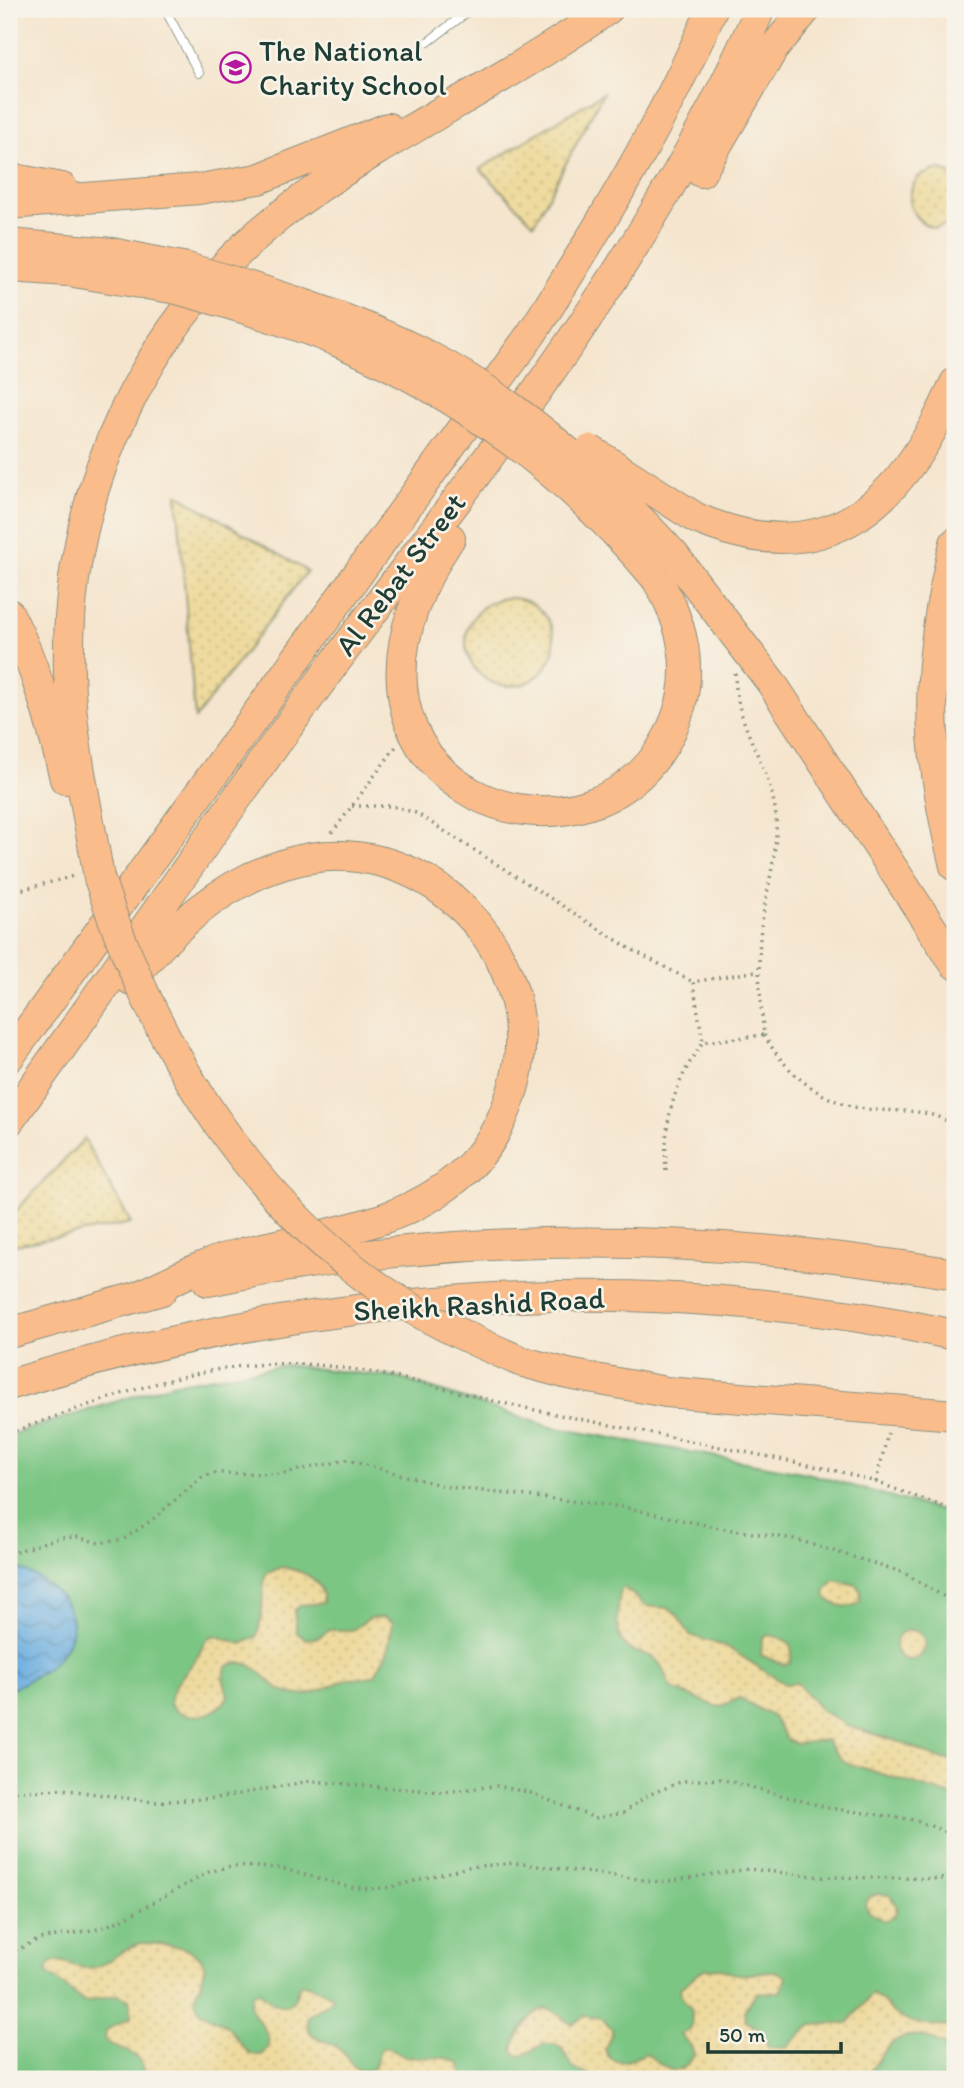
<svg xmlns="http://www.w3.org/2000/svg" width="964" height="2088" viewBox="0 0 964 2088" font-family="Itim,sans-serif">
<defs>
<pattern id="sand-dots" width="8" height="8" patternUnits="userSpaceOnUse" patternTransform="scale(1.75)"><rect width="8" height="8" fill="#eeda9e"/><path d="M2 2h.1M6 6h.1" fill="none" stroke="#ccbc89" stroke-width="1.8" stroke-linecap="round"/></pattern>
<pattern id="water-waves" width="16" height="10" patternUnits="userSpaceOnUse" patternTransform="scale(1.75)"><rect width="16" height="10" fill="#6caee0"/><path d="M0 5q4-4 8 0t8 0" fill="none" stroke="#588fb6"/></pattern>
</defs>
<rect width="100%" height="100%" fill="#f7f3e8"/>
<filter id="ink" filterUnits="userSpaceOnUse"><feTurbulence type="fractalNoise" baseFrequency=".0143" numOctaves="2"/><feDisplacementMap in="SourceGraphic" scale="14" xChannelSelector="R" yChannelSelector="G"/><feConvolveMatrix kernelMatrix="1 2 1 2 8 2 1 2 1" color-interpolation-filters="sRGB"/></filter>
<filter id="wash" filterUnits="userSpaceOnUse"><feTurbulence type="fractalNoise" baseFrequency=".00686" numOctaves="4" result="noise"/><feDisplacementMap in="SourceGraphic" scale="28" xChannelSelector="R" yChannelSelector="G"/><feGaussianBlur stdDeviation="1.57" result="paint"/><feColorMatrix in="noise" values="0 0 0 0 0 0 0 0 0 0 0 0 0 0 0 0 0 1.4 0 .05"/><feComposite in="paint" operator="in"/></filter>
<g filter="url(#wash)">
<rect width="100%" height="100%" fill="#f5e5ce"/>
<!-- green -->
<polygon fill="#7bc684" stroke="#4d825c" stroke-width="2" points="286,1365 399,1378 551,1427 807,1473 955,1515 955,2079 9,2079 9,1435 172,1384"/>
<!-- sand -->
<g fill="url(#sand-dots)" stroke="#868c69" stroke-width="2">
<polygon points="603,93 534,224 480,169"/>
<path d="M938,169L955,175V222L934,228C909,220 903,197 919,176Z"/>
<polygon points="177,494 307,571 195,719"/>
<circle cx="510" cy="642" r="44"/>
<polygon points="84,1139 131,1223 9,1246 9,1218"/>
<path d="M281,1567C301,1570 326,1579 323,1603L301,1605L294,1611L297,1633L306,1639L319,1637L329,1630H352L370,1618L385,1617L393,1622L387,1653L375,1675C365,1679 354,1677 343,1681C325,1687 312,1698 292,1694C265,1689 258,1652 227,1666L223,1677L228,1696C218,1717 186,1723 170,1705C171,1682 186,1675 197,1657C203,1648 203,1640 214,1635L242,1644L256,1637C265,1617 260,1596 266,1574Z"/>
<path d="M834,1580L857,1585L861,1592L860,1602C849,1610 836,1606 826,1598L825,1591Z"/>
<path d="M622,1588H625L646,1606L667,1608L676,1613L690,1635L727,1647L785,1684L797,1683L821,1710L850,1727L895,1740L940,1759L955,1760V1797L850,1764L841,1759L826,1740L795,1744L787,1740L773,1717L740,1698L718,1707L672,1689C665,1681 666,1672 660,1664C653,1654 641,1654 631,1650C613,1642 616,1604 622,1588Z"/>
<circle cx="910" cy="1645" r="15"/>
<path d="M768,1635C785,1637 797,1645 790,1662L783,1665L761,1655L762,1638Z"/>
<polygon points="877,1894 890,1895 897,1907 895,1916 885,1921 869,1912 865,1904 870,1897"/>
<path d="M142,1943C159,1944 208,1944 204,1972C203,1983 193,1992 196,2003C200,2018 215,2018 225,2025C235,2032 239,2047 250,2053C255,2056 256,2055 261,2055C281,2038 255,2022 250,2006L252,1994L260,1992L273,2003L286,2006L293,2001L300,1985L305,1984L333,1996L330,2002L308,2016C304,2039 320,2037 334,2045C350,2053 351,2079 374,2068L380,2050L385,2047C392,2049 398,2054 406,2056C425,2060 444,2053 460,2064L464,2079H147C137,2042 124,2058 105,2040L106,2030L131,2018L129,2000L118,1995L84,2002L47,1973L50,1963C64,1958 73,1968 87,1968C107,1968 122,1947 142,1943Z"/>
<path d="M720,1968C751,1986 769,1959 787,1978L780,1992L756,1993L744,2012L746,2021L758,2028L769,2047L785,2048L812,2025L848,2023L872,1994C885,2001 889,2010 898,2016C912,2026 939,2026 955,2027V2049L921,2036H907L890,2044L869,2073L845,2079H600L574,2069L562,2049L554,2044H544L522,2056L515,2054L513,2048C518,2034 535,2000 554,2011C561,2015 564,2021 572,2024L585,2016L602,2018L613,2031L605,2049C612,2070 632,2060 646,2053C664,2067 678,2083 694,2055L691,2046L680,2034L691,2029L692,2011L681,1996L680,1988L704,1969Z"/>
</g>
<!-- water -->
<path fill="url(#water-waves)" stroke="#46768a" stroke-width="2" d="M9,1566C42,1574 87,1605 67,1645C56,1668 29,1679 9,1691Z"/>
</g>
<g filter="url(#ink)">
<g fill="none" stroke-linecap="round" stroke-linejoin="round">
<defs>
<g id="service">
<polyline points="165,9 199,73"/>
<polyline points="428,42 471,9"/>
</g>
<g id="motorway">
<polyline points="701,172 773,49 806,9"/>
<polyline points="9,178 62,188"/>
<polyline points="9,204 199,189 258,179 388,128"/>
<polyline points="9,244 112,253 187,268"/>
<polyline points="9,267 68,271 177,289"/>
<path d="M696,518C830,576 904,501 955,383"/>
<path d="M450,538C280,794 607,904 676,719C695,669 683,622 656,578"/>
<path d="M955,543C925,664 924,744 955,866"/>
<polyline points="673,554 771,682 955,964"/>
<path d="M9,614C36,666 51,721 65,779"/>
<path d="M99,878C88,811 71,741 69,673C64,490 147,314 294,205C394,132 508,80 608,9"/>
<path d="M131,980C170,930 222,883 285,864C419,821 553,954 513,1089C503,1123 485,1155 458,1177C395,1231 312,1233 236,1255C203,1264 173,1280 143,1294"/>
<path d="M9,1057L532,333C599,228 663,123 712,9"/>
<path d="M9,1121C117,971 220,818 330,669C487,458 655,252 760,9"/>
<path d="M208,1281C455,1229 707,1233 955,1274"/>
<polyline points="9,1333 162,1290"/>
<polyline points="520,1361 568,1374 666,1392 955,1415"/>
<path d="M9,1385C313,1290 643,1267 955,1335"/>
</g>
</defs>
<!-- service casing -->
<use href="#service" stroke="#8a9181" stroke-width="10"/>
<!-- motorway casing -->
<use href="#motorway" stroke="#8a9181" stroke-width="32"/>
<!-- path -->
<g stroke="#8a9181" stroke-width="3.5" stroke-dasharray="2 5" stroke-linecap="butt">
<path d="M735,673C735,729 772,766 776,817C778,853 766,892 761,928C757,965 760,998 764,1035L703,1042L693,982L757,971"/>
<polyline points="352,806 392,806 416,813 629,948 693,982"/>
<polyline points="332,833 398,744"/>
<polyline points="9,893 74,876"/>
<path d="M764,1035C786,1073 821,1103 866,1109C900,1113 923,1106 955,1125"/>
<path d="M666,1171C663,1122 674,1082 703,1042"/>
<path d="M9,1433C93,1404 180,1368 269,1364C356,1360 441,1390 525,1408C629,1429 733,1449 837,1471L876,1482L955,1511"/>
<polyline points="876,1482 888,1433"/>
<polyline points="9,1554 58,1538 77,1537 99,1543 124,1539 152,1520 203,1476 216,1473 280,1474 347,1460 448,1487 623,1507 719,1528 794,1539 902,1572 955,1603"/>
<polyline points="9,1792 61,1789 154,1802 217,1798 310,1781 442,1792 496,1786 528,1792 595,1818 623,1813 648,1795 683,1781 721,1779 829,1808 914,1820 955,1835"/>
<polyline points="9,1954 39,1939 98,1929 121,1920 209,1872 231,1866 280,1868 350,1887 371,1889 391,1887 468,1867 515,1863 661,1882 748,1869 822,1877 955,1879"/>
<polyline points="9,2051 15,2079"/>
</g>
<!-- service -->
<use href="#service" stroke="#fff" stroke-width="8"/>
<!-- motorway -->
<use href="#motorway" stroke="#fabc8b" stroke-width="30"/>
<defs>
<g id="motorway-bridge">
<path d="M187,268C269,292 349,316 426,355C520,403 602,477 673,554"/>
<path d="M177,289C232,304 287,320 339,342C462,394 571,476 656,578"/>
<polyline points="590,450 696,518"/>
<path d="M99,878C154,1046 249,1206 401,1302C439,1325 479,1343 520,1361"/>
</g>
</defs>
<!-- motorway-bridge casing -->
<use href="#motorway-bridge" stroke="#8a9181" stroke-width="32" stroke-linecap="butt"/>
<!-- motorway-bridge -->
<use href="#motorway-bridge" stroke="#fabc8b" stroke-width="30"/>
</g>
</g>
<!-- icons -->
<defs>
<symbol id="school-ring" viewBox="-11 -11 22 22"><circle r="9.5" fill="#f7f3e8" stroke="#b5179e" stroke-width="1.5"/><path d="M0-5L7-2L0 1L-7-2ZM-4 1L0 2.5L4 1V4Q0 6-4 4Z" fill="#b5179e"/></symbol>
</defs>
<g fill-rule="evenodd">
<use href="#school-ring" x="218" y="50" width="35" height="35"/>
</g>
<g text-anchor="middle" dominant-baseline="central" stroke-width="5" stroke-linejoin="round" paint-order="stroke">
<!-- poi labels -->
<g font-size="30" fill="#1f3d34" stroke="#f7f3e8" text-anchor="start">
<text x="259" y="50">The National<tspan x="259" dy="34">Charity School</tspan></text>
</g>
<!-- street labels -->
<g font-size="30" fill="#1f3d34" stroke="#f7f3e8">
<text transform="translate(400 574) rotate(-53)">Al Rebat Street</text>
<text transform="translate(479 1304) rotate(-3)">Sheikh Rashid Road</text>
</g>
</g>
<!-- margin -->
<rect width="964" height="2088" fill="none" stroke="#f7f3e8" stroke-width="35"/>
<!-- scale -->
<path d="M708 2042v10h133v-10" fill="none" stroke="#1f3d34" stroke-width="3.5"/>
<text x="719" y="2042" font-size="21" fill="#1f3d34" stroke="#f7f3e8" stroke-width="5" paint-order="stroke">50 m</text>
</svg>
